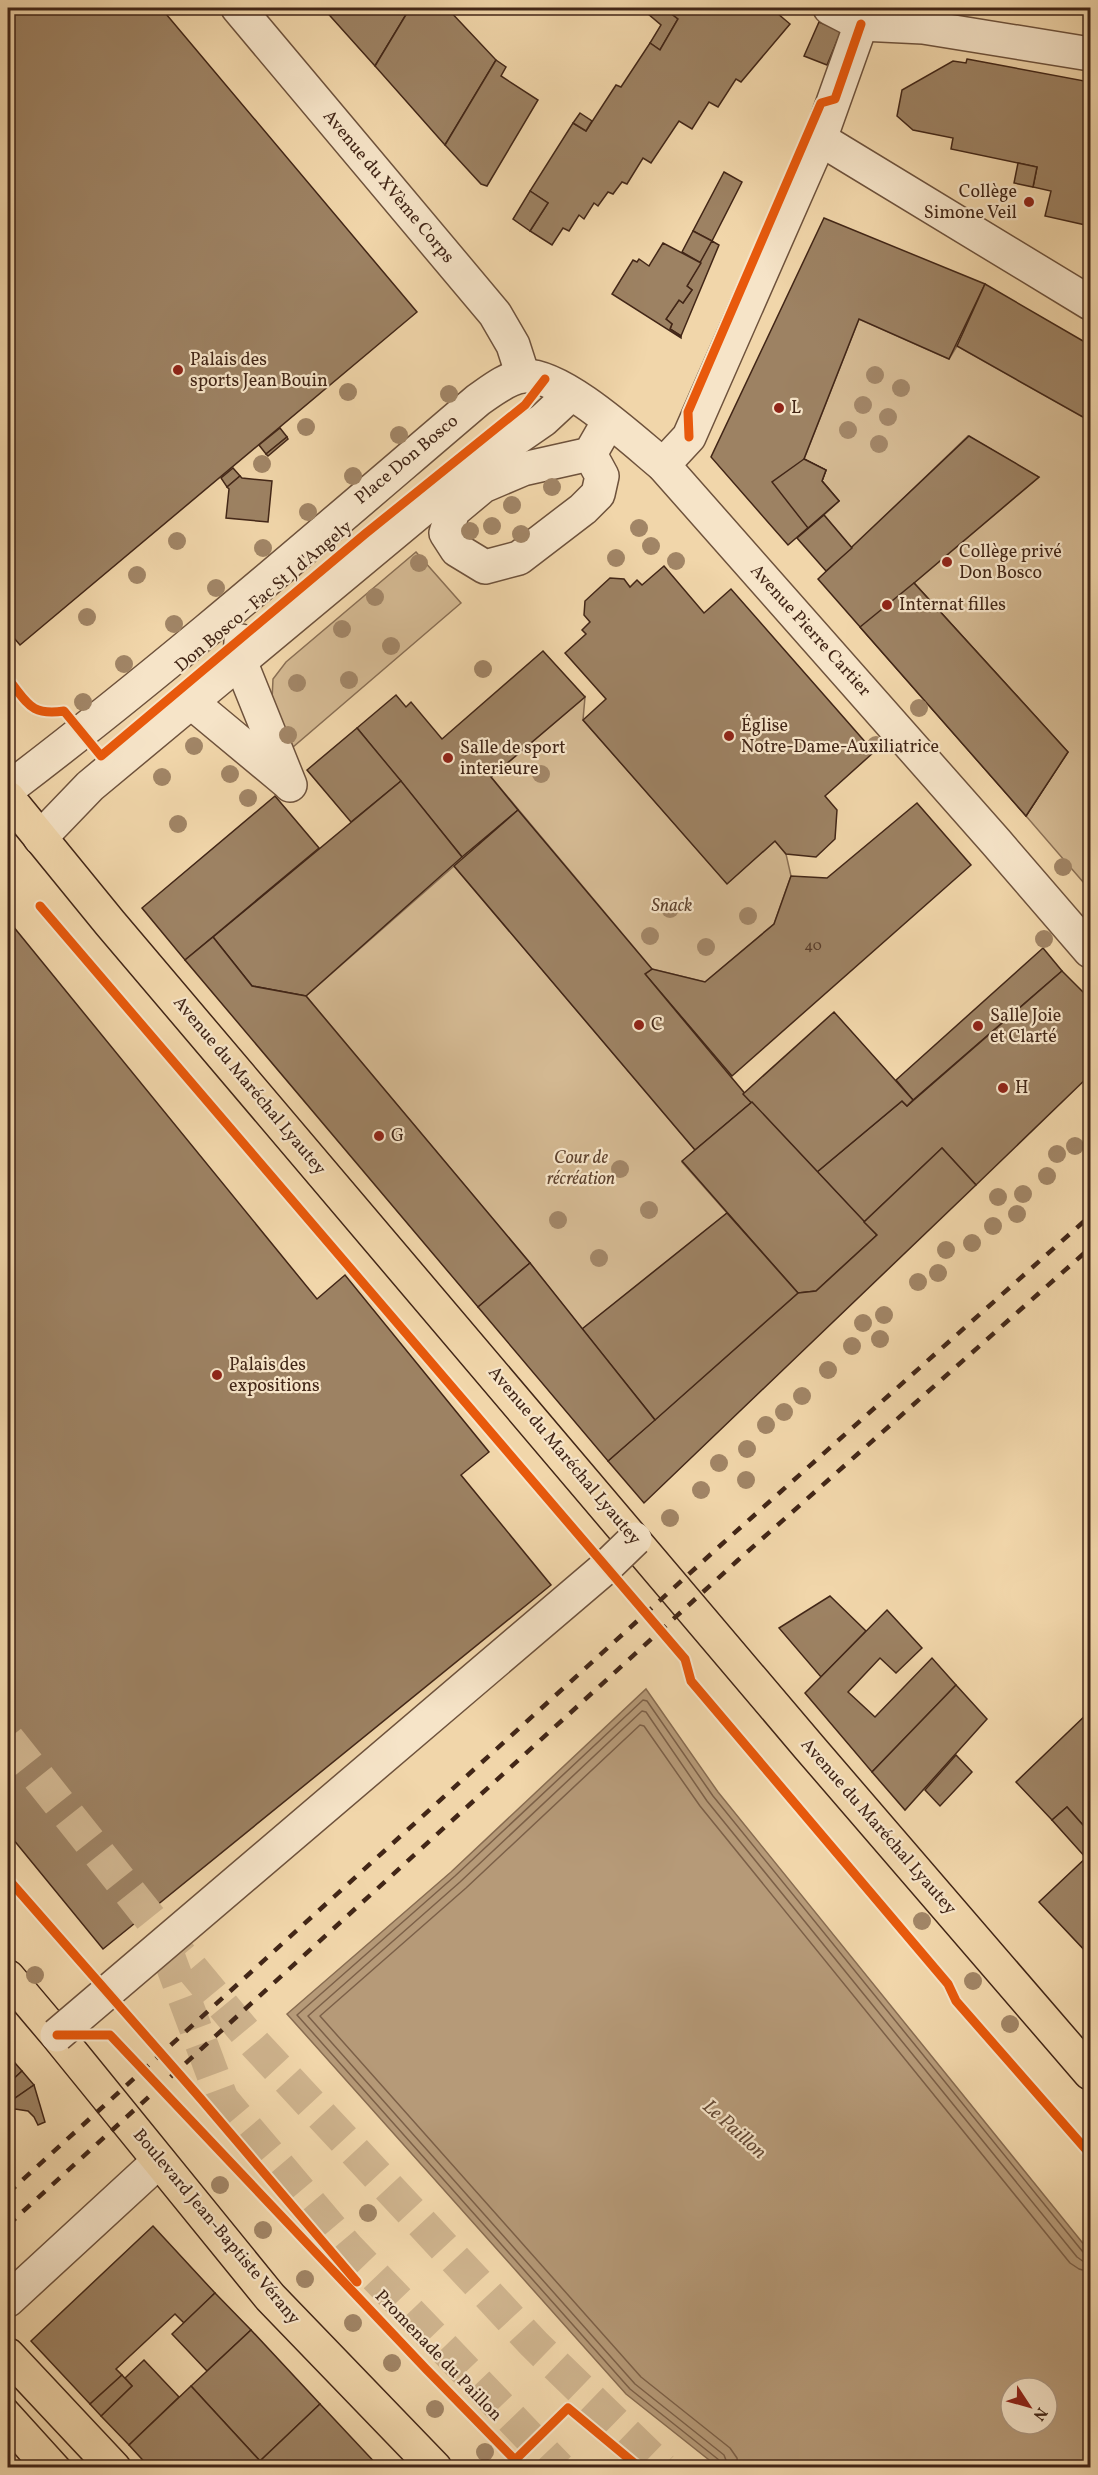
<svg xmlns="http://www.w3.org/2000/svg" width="1098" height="2475" viewBox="0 0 1098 2475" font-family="Vollkorn,serif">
<rect width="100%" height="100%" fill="#f1d6aa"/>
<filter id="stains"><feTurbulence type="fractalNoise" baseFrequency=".00333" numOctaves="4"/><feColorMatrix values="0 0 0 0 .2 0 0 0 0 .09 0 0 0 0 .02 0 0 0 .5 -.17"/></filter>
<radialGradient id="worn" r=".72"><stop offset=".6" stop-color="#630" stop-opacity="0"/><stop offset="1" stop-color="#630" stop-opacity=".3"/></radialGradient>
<!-- green -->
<g fill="#d3b891" stroke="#8a6f54" stroke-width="1.5">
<polygon points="859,319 949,359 957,346 1090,421 1090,890 1026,816 1067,752 914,583 1039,477 968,436 852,548 824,515 839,501 822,481 826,470 804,459"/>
<polygon points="416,552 461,603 293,747 272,700 273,679 286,662"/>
<polygon points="585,697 583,720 727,883 775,841 786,854 791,876 774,924 705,982 652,969 491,777"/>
<polygon points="454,866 695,1150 682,1162 727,1213 582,1329 530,1263 306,996"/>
</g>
<!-- water -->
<path fill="#b69a78" stroke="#886c51" stroke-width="1.5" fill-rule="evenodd" d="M646,1689L718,1792L1090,2252V2467H718L626,2394L287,2014L451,1872ZM1011,2388H1047V2424H1011Z"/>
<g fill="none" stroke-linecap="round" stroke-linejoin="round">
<!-- shore -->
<g stroke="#7c6048" stroke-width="1.5">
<polyline points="721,2468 719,2460 630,2389 297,2015 455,1876 643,1700 647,1701 713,1796 1083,2252 1090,2255"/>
<polyline points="729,2468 724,2455 635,2384 308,2016 460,1882 642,1711 646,1712 707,1801 1077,2257 1084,2262 1090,2263"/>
<polyline points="738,2468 737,2458 730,2448 641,2377 320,2016 466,1888 640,1725 644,1726 700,1806 1070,2263 1079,2269 1090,2272"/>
</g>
</g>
<!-- building -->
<g fill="#9d8263" stroke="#422617" stroke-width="1.5">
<polygon points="8,8 161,8 417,312 20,645 8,631"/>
<polygon points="323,8 410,8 375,66"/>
<polygon points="410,8 447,8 496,60 445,145 375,66"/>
<polygon points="641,8 664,8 678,19 660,50 650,43 661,25"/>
<polygon points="664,8 771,8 790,24 741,82 736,79 718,107 709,102 692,129 679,121 651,163 643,158 627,184 622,182 613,194 608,192 598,206 594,203 584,219 579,215 569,231 563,228 552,245 530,231 548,203 530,191 573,123 586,131 616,85 621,87 650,43 660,50 678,19"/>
<polygon points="819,22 841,31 827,65 804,56"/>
<polygon points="967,59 1090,82 1090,226 1045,216 1051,191 1033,187 1037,167 951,149 953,138 913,130 897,116 902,90 953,61 966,63"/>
<polygon points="496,60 506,67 501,76 538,100 487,186 481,184 445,145"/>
<polygon points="580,113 592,121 586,131 573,123"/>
<polygon points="1018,163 1037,167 1033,187 1014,183"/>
<polygon points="724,172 742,182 712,241 693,231"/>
<polygon points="530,191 548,203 530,231 513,219"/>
<polygon points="824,218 985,284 949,359 859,319 804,459 826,470 822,481 839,501 788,545 711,457"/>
<polygon points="693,231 712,241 701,263 682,252"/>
<polygon points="712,241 719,245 681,336 670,329 672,324 666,319 679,300 683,303 692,290 687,286"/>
<polygon points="663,243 701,263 687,286 692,290 683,303 679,300 666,319 672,324 670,329 681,336 681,338 612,294 633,260 637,262 639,259 649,266"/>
<polygon points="985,284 1090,345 1090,421 957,346"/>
<polygon points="280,428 287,437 266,454 259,445"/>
<polygon points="969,436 1039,477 914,583 1068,752 1026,816 818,579"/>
<polygon points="287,437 288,439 268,456 266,454"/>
<polygon points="804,459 826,470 822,481 839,501 808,528 772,482"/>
<polygon points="233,468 240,476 227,487 221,478"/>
<polygon points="240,476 242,478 272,481 268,522 226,518 229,489 227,487"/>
<polygon points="824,515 852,548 826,571 797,538"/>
<polygon points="664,566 704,613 731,589 874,752 825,796 837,810 835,839 816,857 786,854 775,841 727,884 583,720 606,699 565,653 586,634 582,630 590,622 584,615 585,601 610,578 624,579 630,587 637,580 642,585"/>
<polygon points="914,583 1068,752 1026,816 860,627"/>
<polygon points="543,651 585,697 491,777 518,810 462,857 357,728 396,695 406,707 411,702 442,739"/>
<polygon points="357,728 401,781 351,822 307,770"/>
<polygon points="401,781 462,857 306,996 252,986 213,937"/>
<polygon points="275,796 319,848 185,960 142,908"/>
<polygon points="917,803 971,865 732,1076 645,974 652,969 705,982 774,924 791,876 827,878"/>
<polygon points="518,810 652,969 645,974 752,1102 695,1150 454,866"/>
<polygon points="8,819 19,832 8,841"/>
<polygon points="8,920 317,1299 345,1275 489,1452 461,1475 551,1585 103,1949 8,1833"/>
<polygon points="213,937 252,986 306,996 530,1263 478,1307 185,960"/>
<polygon points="1043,948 1062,971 913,1100 896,1080"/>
<polygon points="1062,971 1090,999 1090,1075 976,1185 942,1148 864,1222 817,1172 902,1101 907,1106"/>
<polygon points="834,1012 913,1100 907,1106 902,1101 817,1172 743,1094"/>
<polygon points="752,1102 877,1235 816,1291 798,1293 682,1161"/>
<polygon points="942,1148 976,1185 644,1503 608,1461 798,1293 816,1291 877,1235 864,1222"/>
<polygon points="727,1213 798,1293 655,1420 582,1329"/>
<polygon points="530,1263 655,1420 608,1461 478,1307"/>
<polygon points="830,1596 866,1631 821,1677 779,1628"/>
<polygon points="887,1610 922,1648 896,1673 880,1658 848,1692 875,1717 932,1658 956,1685 872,1772 805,1693"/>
<polygon points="956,1685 987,1719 905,1810 872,1772"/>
<polygon points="1090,1711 1090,1833 1067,1807 1052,1820 1016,1782"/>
<polygon points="956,1755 972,1772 940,1806 925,1790"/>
<polygon points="1067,1807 1090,1833 1090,1854 1086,1858 1052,1820"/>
<polygon points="1090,1854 1090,1956 1039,1902"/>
<polygon points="8,2055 22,2071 8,2084"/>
<polygon points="22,2071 34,2085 8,2103 8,2084"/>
<polygon points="34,2085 45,2122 38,2125 34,2117 28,2111 15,2109 8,2114 8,2103"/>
<polygon points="153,2226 215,2293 184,2323 175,2314 116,2369 122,2375 90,2404 31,2341"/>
<polygon points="215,2293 251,2330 207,2371 172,2334"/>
<polygon points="251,2330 320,2404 260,2461 191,2386"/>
<polygon points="144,2360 179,2397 129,2445 101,2416 132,2386 125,2378"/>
<polygon points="122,2375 132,2386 101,2416 90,2404"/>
<polygon points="191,2386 260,2461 253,2468 150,2468 129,2445"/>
<polygon points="320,2404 380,2468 253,2468 260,2461"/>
</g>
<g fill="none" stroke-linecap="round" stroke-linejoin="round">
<!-- major-tunnel -->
<g stroke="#ceb38d" stroke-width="33" stroke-dasharray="33 16" stroke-linecap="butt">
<polyline points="8,1739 158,1928 255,2044 534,2344 662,2468"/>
<polyline points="167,1952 222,2099 348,2248 559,2468"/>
</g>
<defs>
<g id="minor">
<polyline points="238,8 495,314 513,345 523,376"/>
<polyline points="830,8 861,24 923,27 1090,54"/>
<polyline points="820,139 1090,303"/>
<polyline points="590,454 602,476 598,494 583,509 519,558 485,567 457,550 446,533 453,511 483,486 523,469 590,454 609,421"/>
<polyline points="663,465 689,437 820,139 861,24"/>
<polyline points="241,641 240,661 290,785"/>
<polyline points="191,702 286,781"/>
<path d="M8,789C170,666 323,532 478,400C491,391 507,378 523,376C560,372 635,442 663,465L996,842L1090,951"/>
<polyline points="40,838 90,786 191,702 465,474 543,420 571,394"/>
<polyline points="8,2300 159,2161"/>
</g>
<g id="major">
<polyline points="8,798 110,923 809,1747 1090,2073"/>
<polyline points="8,1977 57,2035 270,2297 435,2468"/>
<polyline points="8,2355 114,2468"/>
</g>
</defs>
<!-- minor casing -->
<use href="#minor" stroke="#6e523c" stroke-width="36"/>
<!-- major casing -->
<use href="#major" stroke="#422617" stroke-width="36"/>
<!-- minor -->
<use href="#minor" stroke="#f6e4c8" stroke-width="33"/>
<!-- major -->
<use href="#major" stroke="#f1d6aa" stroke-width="33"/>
<!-- tram -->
<g stroke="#422617" stroke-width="1.5">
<polyline points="8,2393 76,2468"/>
<polyline points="8,2446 27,2468"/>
</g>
<!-- rail -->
<g stroke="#422617" stroke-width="4.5" stroke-dasharray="10 10" stroke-linecap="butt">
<polyline points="8,2193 722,1544 1090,1216"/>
<polyline points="8,2225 737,1561 1090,1248"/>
</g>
<defs>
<polyline id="minor-bridge" points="57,2035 605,1568 635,1539"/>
</defs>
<!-- minor-bridge casing -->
<use href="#minor-bridge" stroke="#6e523c" stroke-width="36" stroke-linecap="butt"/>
<!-- minor-bridge -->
<use href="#minor-bridge" stroke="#f6e4c8" stroke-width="33"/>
<defs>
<g id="cycleway">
<polyline points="689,437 688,412 821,103 835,99 861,24"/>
<path d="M8,679C28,703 30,716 64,711L101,756L365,534L525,405L545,379"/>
<polyline points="40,906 685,1659 691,1681 948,1984 956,2001 1090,2154"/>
<polyline points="8,1879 201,2099 357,2282"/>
<polyline points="57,2035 110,2035 426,2369 515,2460 568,2408 640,2468"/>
</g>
</defs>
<!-- cycleway casing -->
<use href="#cycleway" stroke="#f6e4c8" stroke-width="13"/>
<!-- cycleway -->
<use href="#cycleway" stroke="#e8590c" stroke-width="9"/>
</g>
<!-- trees -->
<g fill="#a18566">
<circle cx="875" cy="375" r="9"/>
<circle cx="901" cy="388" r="9"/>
<circle cx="348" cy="392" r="9"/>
<circle cx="449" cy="394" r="9"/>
<circle cx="863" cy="405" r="9"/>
<circle cx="888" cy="417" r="9"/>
<circle cx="306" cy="427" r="9"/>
<circle cx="848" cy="430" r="9"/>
<circle cx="399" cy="435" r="9"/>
<circle cx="879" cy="444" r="9"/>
<circle cx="262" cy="464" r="9"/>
<circle cx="353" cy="476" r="9"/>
<circle cx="552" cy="487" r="9"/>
<circle cx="512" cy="505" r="9"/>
<circle cx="308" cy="512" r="9"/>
<circle cx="492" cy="526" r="9"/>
<circle cx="639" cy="528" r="9"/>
<circle cx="470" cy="531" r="9"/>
<circle cx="521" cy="534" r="9"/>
<circle cx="177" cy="541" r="9"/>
<circle cx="651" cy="546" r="9"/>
<circle cx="263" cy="548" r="9"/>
<circle cx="616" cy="558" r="9"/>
<circle cx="676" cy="561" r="9"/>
<circle cx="419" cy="563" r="9"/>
<circle cx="137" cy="575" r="9"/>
<circle cx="216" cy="588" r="9"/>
<circle cx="375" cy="597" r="9"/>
<circle cx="87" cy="617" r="9"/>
<circle cx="174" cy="624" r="9"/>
<circle cx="342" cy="629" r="9"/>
<circle cx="391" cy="646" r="9"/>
<circle cx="124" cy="664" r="9"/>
<circle cx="483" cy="669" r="9"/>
<circle cx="349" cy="680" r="9"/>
<circle cx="297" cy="683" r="9"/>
<circle cx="83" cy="702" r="9"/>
<circle cx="919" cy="708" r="9"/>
<circle cx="288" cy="735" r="9"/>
<circle cx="876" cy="745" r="9"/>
<circle cx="194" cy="746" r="9"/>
<circle cx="230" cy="774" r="9"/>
<circle cx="541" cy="774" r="9"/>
<circle cx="162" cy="777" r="9"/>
<circle cx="248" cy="798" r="9"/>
<circle cx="178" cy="824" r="9"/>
<circle cx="1063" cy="867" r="9"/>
<circle cx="670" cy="909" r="9"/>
<circle cx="748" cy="916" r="9"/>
<circle cx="650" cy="936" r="9"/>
<circle cx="1044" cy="939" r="9"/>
<circle cx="706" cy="947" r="9"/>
<circle cx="1075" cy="1146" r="9"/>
<circle cx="1057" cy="1154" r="9"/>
<circle cx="620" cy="1169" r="9"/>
<circle cx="1047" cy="1176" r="9"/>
<circle cx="1023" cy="1194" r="9"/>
<circle cx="998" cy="1197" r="9"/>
<circle cx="649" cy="1210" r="9"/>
<circle cx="1017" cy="1214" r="9"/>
<circle cx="558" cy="1220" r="9"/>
<circle cx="993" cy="1226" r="9"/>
<circle cx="972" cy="1243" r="9"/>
<circle cx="946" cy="1250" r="9"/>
<circle cx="599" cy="1258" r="9"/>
<circle cx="938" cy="1273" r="9"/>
<circle cx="918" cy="1282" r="9"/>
<circle cx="884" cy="1315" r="9"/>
<circle cx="863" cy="1323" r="9"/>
<circle cx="880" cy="1339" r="9"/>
<circle cx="852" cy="1346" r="9"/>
<circle cx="828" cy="1370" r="9"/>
<circle cx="802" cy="1396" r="9"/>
<circle cx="784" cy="1412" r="9"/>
<circle cx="766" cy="1425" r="9"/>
<circle cx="747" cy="1449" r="9"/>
<circle cx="719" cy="1463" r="9"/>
<circle cx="746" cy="1480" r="9"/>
<circle cx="701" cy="1490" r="9"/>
<circle cx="670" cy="1518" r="9"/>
<circle cx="922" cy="1921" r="9"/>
<circle cx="35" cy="1975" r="9"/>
<circle cx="973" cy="1981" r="9"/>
<circle cx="1010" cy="2024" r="9"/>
<circle cx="220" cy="2185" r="9"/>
<circle cx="368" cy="2213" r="9"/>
<circle cx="263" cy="2230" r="9"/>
<circle cx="305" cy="2279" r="9"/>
<circle cx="353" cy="2323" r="9"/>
<circle cx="392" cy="2363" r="9"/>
<circle cx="435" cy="2409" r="9"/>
<circle cx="485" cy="2452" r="9"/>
</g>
<!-- markers -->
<g fill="#8f2418" stroke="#f6e4c8" stroke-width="2">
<circle cx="1029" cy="202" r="6"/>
<circle cx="178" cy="370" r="6"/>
<circle cx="779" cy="408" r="6"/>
<circle cx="947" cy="562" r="6"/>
<circle cx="887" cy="605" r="6"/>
<circle cx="729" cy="736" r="6"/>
<circle cx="448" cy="758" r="6"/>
<circle cx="639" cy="1025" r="6"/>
<circle cx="978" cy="1026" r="6"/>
<circle cx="1003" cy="1088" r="6"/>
<circle cx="379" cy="1136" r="6"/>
<circle cx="217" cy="1375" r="6"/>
</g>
<g text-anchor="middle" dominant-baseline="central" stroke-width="4.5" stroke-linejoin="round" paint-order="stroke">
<!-- number labels -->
<g font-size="15" fill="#593d2a">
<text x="813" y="946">40</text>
</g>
<!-- street labels -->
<g font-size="18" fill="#422617" stroke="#f6e4c8">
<text transform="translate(388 187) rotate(50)">Avenue du XVème Corps</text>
<text transform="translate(407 460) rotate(-40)">Place Don Bosco</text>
<text transform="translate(264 597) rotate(-40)">Don Bosco - Fac St J d'Angely</text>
<text transform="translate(810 631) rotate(48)">Avenue Pierre Cartier</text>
<text transform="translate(249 1086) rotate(50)">Avenue du Maréchal Lyautey</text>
<text transform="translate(564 1456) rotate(50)">Avenue du Maréchal Lyautey</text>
<text transform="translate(878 1827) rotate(49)">Avenue du Maréchal Lyautey</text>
<text transform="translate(216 2227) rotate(50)">Boulevard Jean-Baptiste Vérany</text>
<text transform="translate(438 2356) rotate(46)">Promenade du Paillon</text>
</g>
<!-- poi labels -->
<g font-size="18" fill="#422617" stroke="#f6e4c8" text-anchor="start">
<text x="1017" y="192" text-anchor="end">Collège<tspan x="1017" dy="21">Simone Veil</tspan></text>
<text x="190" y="360">Palais des<tspan x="190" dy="21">sports Jean Bouin</tspan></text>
<text x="791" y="408">L</text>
<text x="959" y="552">Collège privé<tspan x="959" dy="21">Don Bosco</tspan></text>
<text x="899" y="605">Internat filles</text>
<text x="741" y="726">Église<tspan x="741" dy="21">Notre-Dame-Auxiliatrice</tspan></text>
<text x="460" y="748">Salle de sport<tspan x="460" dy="21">interieure</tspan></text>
<text x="990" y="1016">Salle Joie<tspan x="990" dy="21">et Clarté</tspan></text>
<text x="651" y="1025">C</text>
<text x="1015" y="1088">H</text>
<text x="391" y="1136">G</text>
<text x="229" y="1365">Palais des<tspan x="229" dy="21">expositions</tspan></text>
</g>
<!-- park labels -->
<g font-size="18" font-style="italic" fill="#5f432f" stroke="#f6e4c8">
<text x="672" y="906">Snack</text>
<text x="581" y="1158">Cour de<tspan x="581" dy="21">récréation</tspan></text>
</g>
<!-- water labels -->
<g font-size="20" font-style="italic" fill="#654934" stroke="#f6e4c8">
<text transform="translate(734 2130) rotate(42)">Le Paillon</text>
</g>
</g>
<!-- margin -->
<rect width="1098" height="2475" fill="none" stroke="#f1d6aa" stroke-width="30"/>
<rect x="9" y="9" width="1080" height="2457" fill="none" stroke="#422617" stroke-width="3"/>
<rect x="15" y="15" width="1068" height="2445" fill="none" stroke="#422617" stroke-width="1.5"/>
<!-- north arrow -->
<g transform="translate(1029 2406) rotate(126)"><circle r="28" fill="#f6e4c8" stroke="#ae9881" stroke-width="1.5"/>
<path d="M0-4.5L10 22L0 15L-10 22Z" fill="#8f2418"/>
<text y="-9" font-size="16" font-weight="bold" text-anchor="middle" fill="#422617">N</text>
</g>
<rect width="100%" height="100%" filter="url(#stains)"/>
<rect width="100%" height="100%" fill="url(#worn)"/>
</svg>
